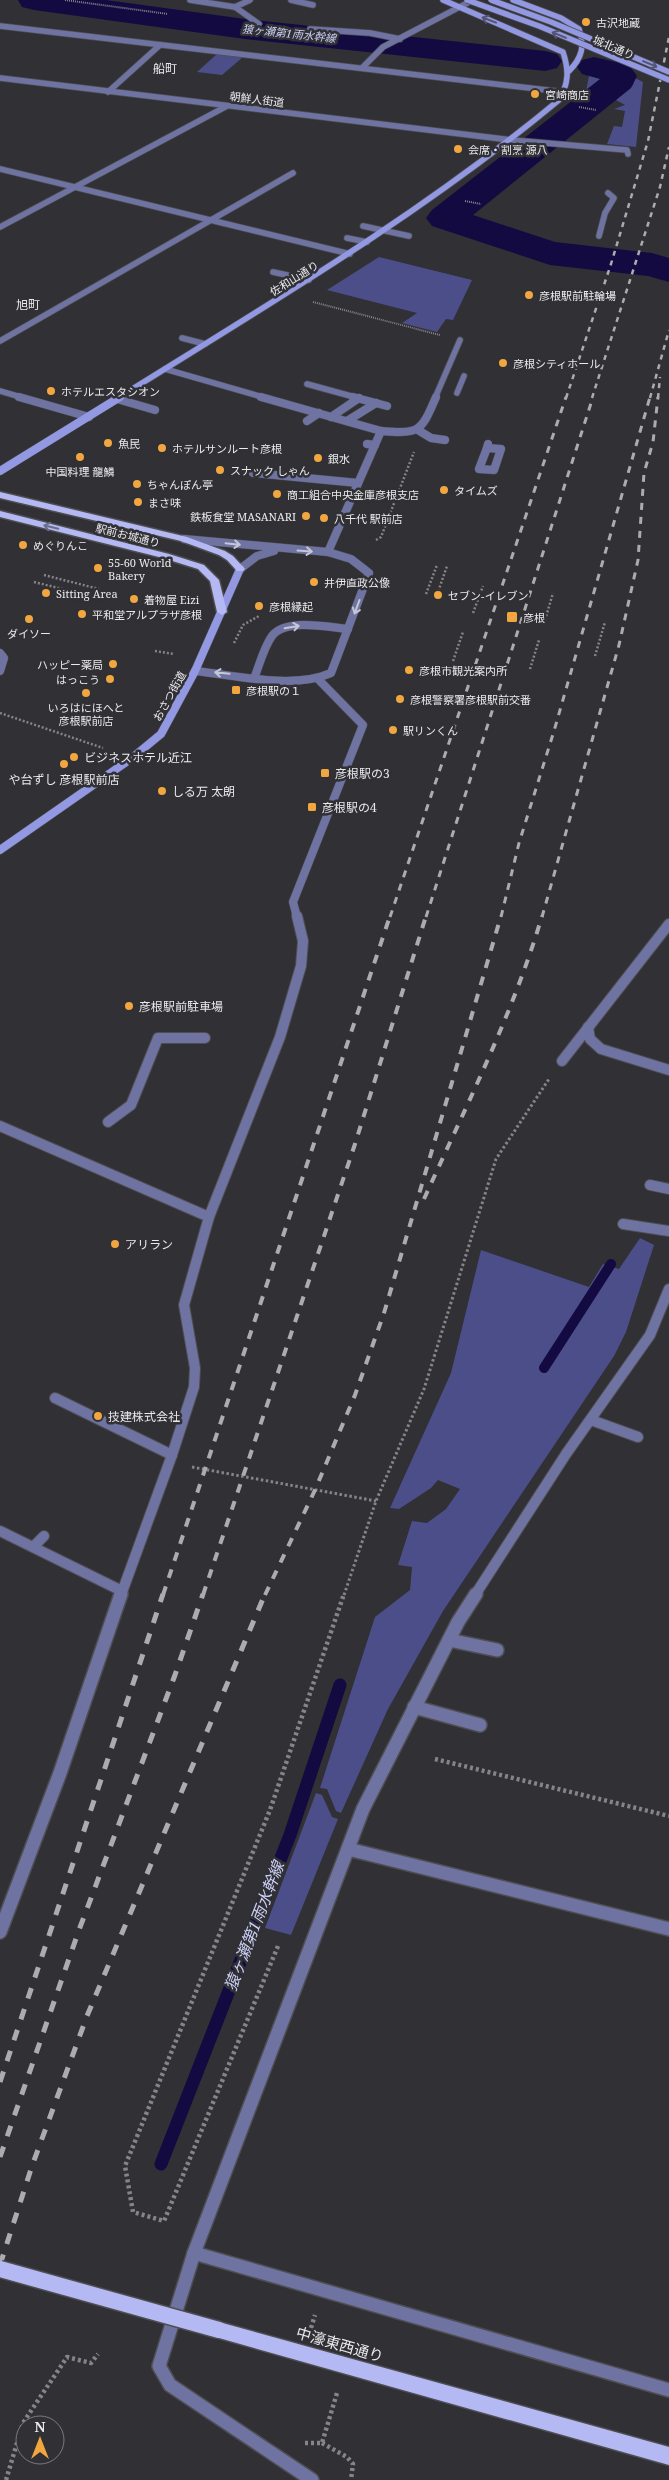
<svg xmlns="http://www.w3.org/2000/svg" width="669" height="2480" viewBox="0 0 669 2480" font-family="'Noto Serif','Noto Sans JP',serif">
<rect width="100%" height="100%" fill="#303035"/>
<!-- green -->
<g fill="#4c4e89">
<polygon points="217,54 243,57 222,75 197,72"/>
<polygon points="590,71 610,78 581,102 585,96"/>
<polygon points="635,78 643,82 636,147 607,144 614,126 622,127 625,111 614,109 625,105 616,100 609,102 633,85"/>
<polygon points="379,257 472,280 453,320 446,319 437,332 402,323 417,313 327,290"/>
<polygon points="640,1238 654,1245 626,1332 614,1356 443,1611 388,1709 341,1813 336,1811 327,1789 320,1788 375,1617 410,1590 412,1567 398,1565 412,1521 427,1523 446,1509 460,1489 438,1480 431,1488 399,1509 390,1508 451,1373 481,1250 589,1287 603,1264 619,1269"/>
<polygon points="316,1793 322,1795 332,1817 338,1819 291,1935 265,1928"/>
</g>
<g fill="none" stroke-linecap="round" stroke-linejoin="round">
<!-- stream-far1 -->
<polyline stroke="#130a42" stroke-width="10" points="544,1368 611,1264"/>
<!-- stream -->
<polyline stroke="#130a42" stroke-width="13" points="161,2164 290,1835 340,1685"/>
<!-- river -->
<g fill="#130a42" fill-rule="evenodd">
<polygon points="18,0 106,0 245,19 545,51 557,54 562,61 557,68 545,71 245,39 34,10 22,7"/>
<polygon points="594,57 629,65 637,76 631,88 473,215 555,242 652,253 669,258 669,282 648,276 550,265 432,226 426,218 432,210 600,79 582,74 577,67 582,60"/>
</g>
<defs>
<g id="lane-far3">
<polyline points="190,0 235,7 259,24"/>
<polyline points="291,0 313,5"/>
<polyline points="235,7 250,0"/>
<polyline points="310,29 370,33 400,39"/>
<polyline points="511,140 627,150 628,154"/>
<polyline points="363,226 409,236"/>
<polyline points="599,236 605,213 614,198 608,193"/>
<polyline points="347,238 367,242"/>
<polyline points="273,272 309,280"/>
<polyline points="182,338 205,344"/>
<polyline points="307,384 358,398"/>
<polyline points="457,393 464,376"/>
</g>
<g id="lane-far2">
<polyline points="353,397 387,406"/>
<polyline points="117,399 155,410"/>
<polyline points="331,417 359,398"/>
<polyline points="307,421 319,413"/>
<polyline points="347,421 376,403"/>
<polyline points="418,430 431,438 445,440"/>
<polyline points="367,444 375,445"/>
<polygon points="487,448 501,449 494,470 479,469"/>
<polyline points="487,448 488,444"/>
<polyline points="253,473 358,483"/>
<path d="M184,539L328,552L351,559L369,573L331,673C293,690 235,675 195,671"/>
<polyline points="240,569 257,556 274,551"/>
<polyline points="0,653 4,658 0,671"/>
<path d="M255,676C260,663 264,647 272,636C286,618 328,627 348,629"/>
<polyline points="297,917 293,902 363,725 318,679"/>
</g>
<g id="lane-far1">
<polyline points="108,1122 131,1105 158,1038 205,1038"/>
<polyline points="650,1185 669,1189"/>
<polyline points="209,1217 280,1037 301,966 303,941 297,916"/>
<polyline points="623,1224 669,1231"/>
<polyline points="55,1398 172,1455"/>
<polyline points="591,1420 638,1437"/>
<polyline points="33,1547 44,1536"/>
</g>
<g id="lane">
<polyline points="449,1640 497,1650"/>
<polyline points="414,1707 480,1725"/>
<polyline points="348,1849 669,1929"/>
</g>
<g id="street-far3">
<polyline points="0,26 564,92"/>
<polyline points="362,68 383,47 473,0"/>
<polyline points="0,78 511,140"/>
<polyline points="108,92 160,45"/>
<polyline points="0,169 350,254"/>
<polyline points="0,227 227,106"/>
<polyline points="0,341 293,173"/>
<polyline points="165,369 266,398"/>
<polyline points="0,391 24,398"/>
<polyline points="435,398 460,340"/>
</g>
<g id="street-far2">
<polyline points="19,397 89,417"/>
<path d="M261,397L381,431C420,434 421,432 436,397"/>
<polyline points="328,552 381,431"/>
</g>
<g id="street-far1">
<polyline points="588,1027 590,1039 601,1049 669,1070"/>
<polyline points="562,1061 669,924"/>
<polyline points="0,1126 209,1217 184,1305 195,1368 194,1387 172,1455 121,1595"/>
<polyline points="0,1531 122,1591"/>
<polyline points="475,1595 566,1454 650,1335 669,1289"/>
</g>
<g id="street">
<polyline points="0,1932 60,1773 121,1594"/>
<polyline points="194,2253 669,2390"/>
<polyline points="312,2480 170,2385 159,2366 194,2253 363,1809 458,1622 476,1594"/>
</g>
<g id="secondary-far1">
<path d="M513,0L561,18L579,29C585,46 582,58 569,71"/>
<path d="M118,398C269,304 422,214 559,100C569,83 569,70 563,52L443,0"/>
</g>
<g id="secondary">
<polyline points="0,471 120,397"/>
<polyline points="0,850 132,758 161,734 195,671 240,569"/>
</g>
<g id="primary">
<polygon points="0,492 187,537 225,551 233,556 245,569 243,571 237,571 227,560 219,555 181,541 0,498"/>
<polygon points="0,511 169,554 204,565 219,580 227,612 222,615 217,612 210,581 198,569 163,558 0,517"/>
<polygon points="219,2322 669,2447 669,2465 219,2338 213,2336 210,2330 213,2324"/>
</g>
</defs>
<!-- lane-far3 casing -->
<use href="#lane-far3" stroke="#4e4e52" stroke-width="7"/>
<!-- lane-far2 casing -->
<use href="#lane-far2" stroke="#4e4e52" stroke-width="9"/>
<!-- lane-far1 casing -->
<use href="#lane-far1" stroke="#4e4e52" stroke-width="12"/>
<!-- lane casing -->
<use href="#lane" stroke="#4e4e52" stroke-width="16"/>
<!-- street-far3 casing -->
<use href="#street-far3" stroke="#4e4e52" stroke-width="7"/>
<!-- street-far2 casing -->
<use href="#street-far2" stroke="#4e4e52" stroke-width="9"/>
<!-- street-far1 casing -->
<use href="#street-far1" stroke="#4e4e52" stroke-width="12"/>
<!-- street casing -->
<use href="#street" stroke="#4e4e52" stroke-width="16"/>
<!-- secondary-far1 casing -->
<use href="#secondary-far1" stroke="#4e4e52" stroke-width="7"/>
<!-- secondary casing -->
<use href="#secondary" stroke="#4e4e52" stroke-width="9"/>
<!-- primary casing -->
<use href="#primary" stroke="#4e4e52" stroke-width="3"/>
<!-- path-far3 -->
<g stroke="#858589" stroke-width="2" stroke-dasharray="1 1" stroke-linecap="butt">
<polyline points="65,0 168,14"/>
<polyline points="579,107 596,110"/>
<polyline points="465,201 481,204"/>
<polyline points="313,302 440,335"/>
</g>
<!-- path-far2 -->
<g stroke="#858589" stroke-width="2.5" stroke-dasharray="2 2" stroke-linecap="butt">
<polyline points="376,540 381,537 414,452"/>
<polyline points="44,575 99,589"/>
<polyline points="34,582 91,596"/>
<polyline points="426,594 437,565"/>
<polyline points="437,595 447,566"/>
<polyline points="473,613 483,586"/>
<polyline points="545,620 553,593"/>
<polyline points="234,643 243,625 259,616"/>
<polyline points="155,651 174,654"/>
<polyline points="595,656 605,622"/>
<polyline points="453,661 463,632"/>
<polyline points="530,669 539,640"/>
<polyline points="0,713 103,748"/>
</g>
<!-- path-far1 -->
<g stroke="#858589" stroke-width="3" stroke-dasharray="2.5 2.5" stroke-linecap="butt">
<polyline points="192,1467 376,1501"/>
<polyline points="344,1595 376,1501 424,1389 496,1159 549,1079"/>
</g>
<!-- path -->
<g stroke="#858589" stroke-width="4.5" stroke-dasharray="3 3" stroke-linecap="butt">
<polyline points="435,1759 669,1816"/>
<polyline points="278,1946 164,2221 133,2212 125,2166 270,1810 344,1594"/>
<polyline points="311,2328 315,2315"/>
<polyline points="305,2443 322,2443 337,2393"/>
<polyline points="322,2443 347,2457 353,2464 351,2480"/>
<polyline points="6,2480 23,2423 67,2357 91,2363 98,2354"/>
</g>
<!-- lane-far3 -->
<use href="#lane-far3" stroke="#6f73a2" stroke-width="5.5"/>
<!-- lane-far2 -->
<use href="#lane-far2" stroke="#6f73a2" stroke-width="8"/>
<!-- lane-far1 -->
<use href="#lane-far1" stroke="#6f73a2" stroke-width="10"/>
<!-- lane -->
<use href="#lane" stroke="#6f73a2" stroke-width="13"/>
<!-- street-far3 -->
<use href="#street-far3" stroke="#6f73a2" stroke-width="5.5"/>
<!-- street-far2 -->
<use href="#street-far2" stroke="#6f73a2" stroke-width="8"/>
<!-- street-far1 -->
<use href="#street-far1" stroke="#6f73a2" stroke-width="10"/>
<!-- street -->
<use href="#street" stroke="#6f73a2" stroke-width="13"/>
<!-- secondary-far1 -->
<use href="#secondary-far1" stroke="#9398e2" stroke-width="5.5"/>
<!-- secondary -->
<use href="#secondary" stroke="#9398e2" stroke-width="8"/>
<!-- primary -->
<use href="#primary" fill="#b4b9f3" fill-rule="evenodd"/>
<!-- rail-far3 -->
<g stroke="#acacb0" stroke-width="2.5" stroke-dasharray="5 5" stroke-linecap="butt">
<polyline points="566,398 611,264 648,141 669,37"/>
<polyline points="592,398 660,187 669,147"/>
<polyline points="650,398 669,330"/>
<polyline points="658,398 660,377"/>
</g>
<!-- rail-far2 -->
<g stroke="#acacb0" stroke-width="3" stroke-dasharray="7 7" stroke-linecap="butt">
<polyline points="390,917 566,397"/>
<polyline points="426,917 593,397"/>
<polyline points="501,917 519,843 554,731 650,397"/>
<polyline points="542,917 619,645 638,560 644,473 653,442 658,397"/>
</g>
<!-- rail-far1 -->
<g stroke="#acacb0" stroke-width="4" stroke-dasharray="9 9" stroke-linecap="butt">
<path d="M424,1199C466,1106 513,1014 542,916"/>
<polyline points="163,1595 390,916"/>
<polyline points="203,1595 355,1144 426,916"/>
<polyline points="265,1595 315,1490 355,1395 384,1313 501,916"/>
</g>
<!-- rail -->
<g stroke="#acacb0" stroke-width="5" stroke-dasharray="11 11" stroke-linecap="butt">
<polyline points="0,2082 163,1594"/>
<polyline points="0,2157 79,1930 175,1675 203,1594"/>
<polyline points="0,2265 32,2166 87,2016 265,1594"/>
</g>
<defs>
<g id="secondary-bridge">
<polyline points="467,0 539,26 669,80"/>
<polyline points="491,0 551,22 669,72"/>
</g>
<polyline id="primary-bridge" points="0,2269 219,2330"/>
</defs>
<!-- secondary-bridge casing -->
<use href="#secondary-bridge" stroke="#4e4e52" stroke-width="7" stroke-linecap="butt"/>
<!-- primary-bridge casing -->
<use href="#primary-bridge" stroke="#4e4e52" stroke-width="19" stroke-linecap="butt"/>
<!-- secondary-bridge -->
<use href="#secondary-bridge" stroke="#9398e2" stroke-width="5.5"/>
<!-- primary-bridge -->
<use href="#primary-bridge" stroke="#b4b9f3" stroke-width="16"/>
</g>
<!-- one-way arrows -->
<defs><path id="oneway-shaft" d="M-6 0H5M1.5-3L5.5 0L1.5 3" fill="none" stroke-width="1.6" stroke-linecap="round" stroke-linejoin="round" transform="scale(1.25)"/></defs>
<g stroke="#535472">
<use href="#oneway-shaft" transform="translate(489 20) rotate(-159)"/>
<use href="#oneway-shaft" transform="translate(559 35) rotate(-158)"/>
<use href="#oneway-shaft" transform="translate(650 64) rotate(23)"/>
</g>
<use stroke="#6b6e8a" href="#oneway-shaft" transform="translate(51 527) rotate(-166)"/>
<g stroke="#c5c6d6">
<use href="#oneway-shaft" transform="translate(233 544) rotate(6)"/>
<use href="#oneway-shaft" transform="translate(305 551) rotate(4)"/>
<use href="#oneway-shaft" transform="translate(357 607) rotate(110)"/>
<use href="#oneway-shaft" transform="translate(292 627) rotate(-10)"/>
<use href="#oneway-shaft" transform="translate(222 673) rotate(-174)"/>
</g>
<!-- markers -->
<g fill="#f1a640" stroke="#303035" stroke-width="2">
<circle cx="586" cy="22" r="5"/>
<circle cx="535" cy="94" r="5"/>
<circle cx="458" cy="149" r="5"/>
<circle cx="529" cy="295" r="5"/>
<circle cx="503" cy="363" r="5"/>
<circle cx="51" cy="391" r="5"/>
<circle cx="108" cy="443" r="5"/>
<circle cx="162" cy="448" r="5"/>
<circle cx="80" cy="457" r="5"/>
<circle cx="318" cy="458" r="5"/>
<circle cx="220" cy="470" r="5"/>
<circle cx="137" cy="484" r="5"/>
<circle cx="444" cy="490" r="5"/>
<circle cx="277" cy="494" r="5"/>
<circle cx="138" cy="502" r="5"/>
<circle cx="306" cy="516" r="5"/>
<circle cx="324" cy="518" r="5"/>
<circle cx="23" cy="545" r="5"/>
<circle cx="98" cy="568" r="5"/>
<circle cx="314" cy="582" r="5"/>
<circle cx="46" cy="593" r="5"/>
<circle cx="438" cy="595" r="5"/>
<circle cx="134" cy="599" r="5"/>
<circle cx="259" cy="606" r="5"/>
<circle cx="82" cy="614" r="5"/>
<rect x="506" y="611" width="12" height="12" rx="2.5"/>
<circle cx="29" cy="619" r="5"/>
<circle cx="113" cy="664" r="5"/>
<circle cx="409" cy="670" r="5"/>
<circle cx="110" cy="679" r="5"/>
<rect x="231" y="685" width="10" height="10" rx="2.5"/>
<circle cx="86" cy="693" r="5"/>
<circle cx="400" cy="699" r="5"/>
<circle cx="393" cy="730" r="5"/>
<circle cx="74" cy="757" r="5"/>
<circle cx="64" cy="764" r="5"/>
<rect x="320" y="768" width="10" height="10" rx="2.5"/>
<circle cx="162" cy="791" r="5"/>
<rect x="307" y="802" width="10" height="10" rx="2.5"/>
<circle cx="129" cy="1006" r="5"/>
<circle cx="115" cy="1244" r="5"/>
<circle cx="98" cy="1416" r="5"/>
</g>
<g text-anchor="middle" dominant-baseline="central" stroke-width="5" stroke-linejoin="round" paint-order="stroke">
<!-- far-poi labels -->
<g font-size="11" fill="#eaeaed" stroke="#303035" text-anchor="start">
<text x="596" y="22">古沢地蔵</text>
<text x="545" y="94">宮崎商店</text>
<text x="468" y="149">会席・割烹 源八</text>
<text x="539" y="295">彦根駅前駐輪場</text>
<text x="513" y="363">彦根シティホール</text>
<text x="61" y="391">ホテルエスタシオン</text>
<text x="118" y="443">魚民</text>
<text x="172" y="448">ホテルサンルート彦根</text>
<text x="328" y="458">銀水</text>
<text x="230" y="470">スナック しゃん</text>
<text x="80" y="471" text-anchor="middle">中国料理 龍鱗</text>
<text x="147" y="484">ちゃんぽん亭</text>
<text x="454" y="490">タイムズ</text>
<text x="287" y="494">商工組合中央金庫彦根支店</text>
<text x="148" y="502">まさ味</text>
<text x="296" y="516" text-anchor="end">鉄板食堂 MASANARI</text>
<text x="334" y="518">八千代 駅前店</text>
<text x="33" y="545">めぐりんこ</text>
<text x="108" y="562">55-60 World<tspan x="108" dy="13">Bakery</tspan></text>
<text x="324" y="582">井伊直政公像</text>
<text x="56" y="593">Sitting Area</text>
<text x="448" y="595">セブン-イレブン</text>
<text x="144" y="599">着物屋 Eizi</text>
<text x="269" y="606">彦根縁起</text>
<text x="92" y="614">平和堂アルプラザ彦根</text>
<text x="523" y="617">彦根</text>
<text x="29" y="633" text-anchor="middle">ダイソー</text>
<text x="103" y="664" text-anchor="end">ハッピー薬局</text>
<text x="419" y="670">彦根市観光案内所</text>
<text x="100" y="679" text-anchor="end">はっこう</text>
<text x="246" y="690">彦根駅の１</text>
<text x="410" y="699">彦根警察署彦根駅前交番</text>
<text x="86" y="707" text-anchor="middle">いろはにほへと<tspan x="86" dy="13">彦根駅前店</tspan></text>
<text x="403" y="730">駅リンくん</text>
</g>
<!-- far-water labels -->
<g font-size="11" font-style="italic" fill="#cbcff4" stroke="#303035">
<text transform="translate(289 33) rotate(6)">猿ヶ瀬第1雨水幹線</text>
</g>
<!-- far-street labels -->
<g font-size="11" fill="#eaeaed" stroke="#303035">
<text transform="translate(614 47) rotate(23)">城北通り</text>
<text transform="translate(257 99) rotate(7)">朝鮮人街道</text>
<text transform="translate(294 278) rotate(-32)">佐和山通り</text>
<text transform="translate(128 535) rotate(14)">駅前お城通り</text>
<text transform="translate(169 696) rotate(-61)">おさつ街道</text>
</g>
<!-- far-quarter labels -->
<g font-size="12" fill="#eaeaed" stroke="#303035">
<text x="165" y="68">船町</text>
<text x="28" y="304">旭町</text>
</g>
<!-- poi labels -->
<g font-size="12" fill="#eaeaed" stroke="#303035" text-anchor="start">
<text x="84" y="757">ビジネスホテル近江</text>
<text x="335" y="773">彦根駅の3</text>
<text x="64" y="779" text-anchor="middle">や台ずし 彦根駅前店</text>
<text x="172" y="791">しる万 太朗</text>
<text x="322" y="807">彦根駅の4</text>
<text x="139" y="1006">彦根駅前駐車場</text>
<text x="125" y="1244">アリラン</text>
<text x="108" y="1416">技建株式会社</text>
</g>
<!-- near-street labels -->
<g font-size="15" fill="#eaeaed" stroke="#303035">
<text transform="translate(340 2344) rotate(16)">中濠東西通り</text>
</g>
<!-- near-water labels -->
<g font-size="16" font-style="italic" fill="#cbcff4" stroke="#303035">
<text transform="translate(254 1926) rotate(-69)">猿ヶ瀬第1雨水幹線</text>
</g>
</g>
<!-- north arrow -->
<g transform="translate(40 2440)"><circle r="24" fill="#303035" stroke="#7a7a7f"/>
<path d="M0-4L9 19L0 12L-9 19Z" fill="#f1a640"/>
<text y="-8" font-size="14" font-weight="bold" text-anchor="middle" fill="#eaeaed">N</text>
</g>
</svg>
